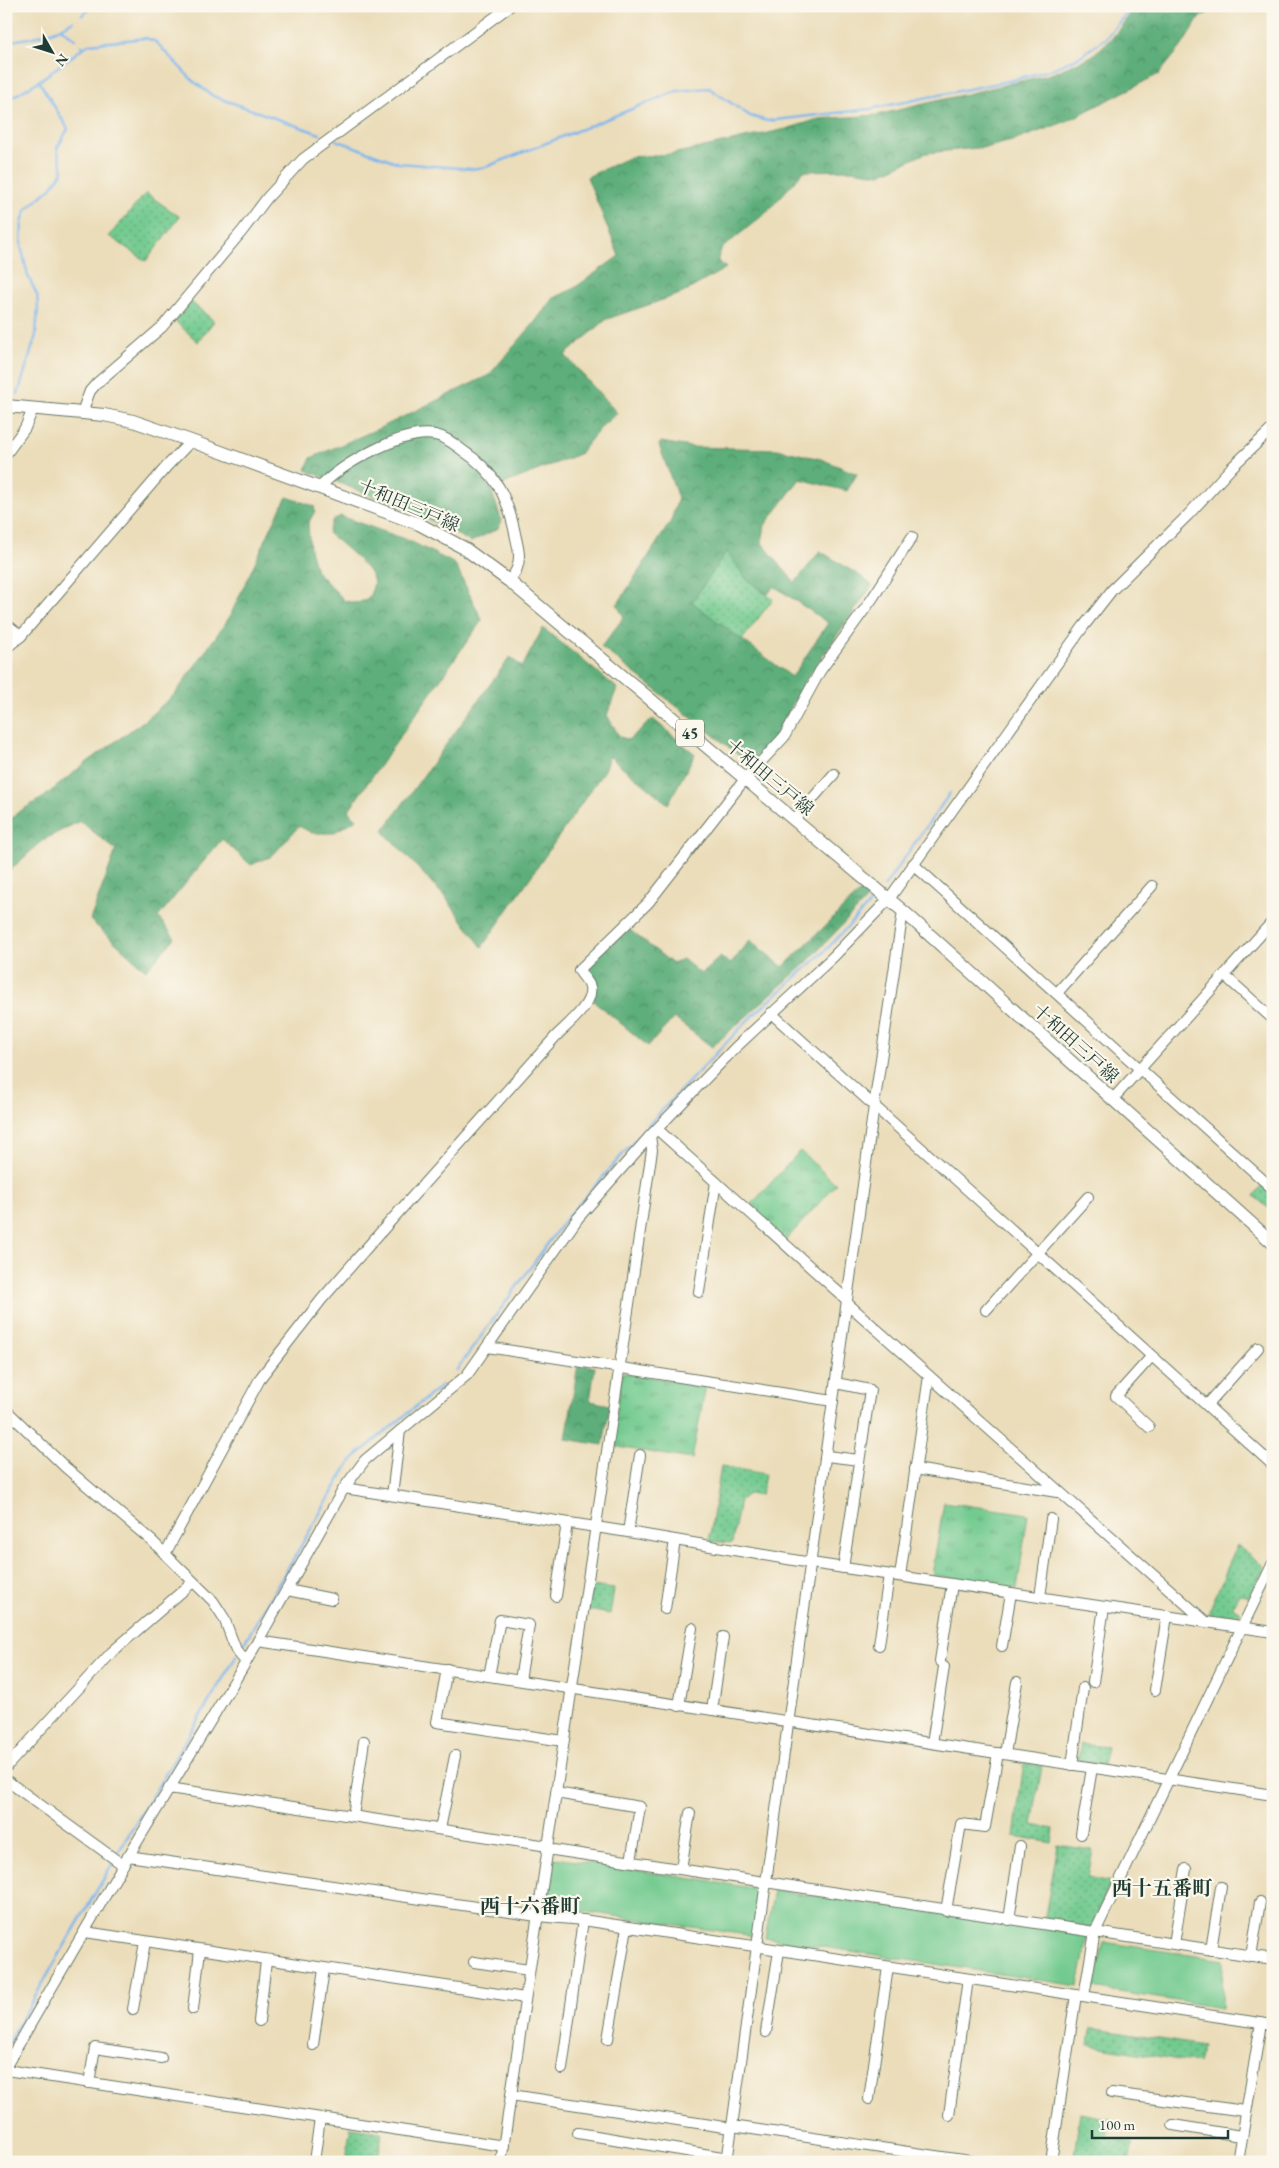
<svg xmlns="http://www.w3.org/2000/svg" width="1279" height="2168" viewBox="0 0 1279 2168" font-family="'EB Garamond','Noto Serif JP',serif">
<defs>
<pattern id="grass-tufts" width="24" height="20" patternUnits="userSpaceOnUse" patternTransform="scale(1.25)"><rect width="24" height="20" fill="#72ca8f"/><path d="M3 7l-1-3M5 7V3M7 7l1-3M15 17l-1-3M17 17v-4M19 17l1-3" fill="none" stroke="#5da576"/></pattern>
<pattern id="forest-crowns" width="20" height="18" patternUnits="userSpaceOnUse" patternTransform="scale(1.25)"><rect width="20" height="18" fill="#5dae7a"/><path d="M2 6a3 3 0 1 1 6 0M12 15a3 3 0 1 1 6 0" fill="none" stroke="#4c8f65"/></pattern>
<pattern id="garden-dots" width="8" height="8" patternUnits="userSpaceOnUse" patternTransform="scale(1.25)"><rect width="8" height="8" fill="#72ca8f"/><path d="M2 2h.1M6 6h.1" fill="none" stroke="#5da576" stroke-width="1.8" stroke-linecap="round"/></pattern>
</defs>
<rect width="100%" height="100%" fill="#fbf7ec"/>
<filter id="ink" filterUnits="userSpaceOnUse"><feTurbulence type="fractalNoise" baseFrequency=".02" numOctaves="2"/><feDisplacementMap in="SourceGraphic" scale="10" xChannelSelector="R" yChannelSelector="G"/><feConvolveMatrix kernelMatrix="1 2 1 2 8 2 1 2 1" color-interpolation-filters="sRGB"/></filter>
<filter id="wash" filterUnits="userSpaceOnUse"><feTurbulence type="fractalNoise" baseFrequency=".0096" numOctaves="4" result="noise"/><feDisplacementMap in="SourceGraphic" scale="20" xChannelSelector="R" yChannelSelector="G"/><feGaussianBlur stdDeviation="1.12" result="paint"/><feColorMatrix in="noise" values="0 0 0 0 0 0 0 0 0 0 0 0 0 0 0 0 0 1.4 0 .05"/><feComposite in="paint" operator="in"/></filter>
<g filter="url(#wash)">
<rect width="100%" height="100%" fill="#ebddba"/>
<!-- grass -->
<g fill="url(#grass-tufts)" stroke="#488462">
<polygon points="800,1151 836,1184 786,1240 749,1207"/>
<polygon points="622,1373 706,1385 692,1459 611,1446"/>
<polygon points="944,1502 1028,1514 1017,1589 932,1575"/>
</g>
<!-- forest -->
<g fill="url(#forest-crowns)" stroke="#3e7657" fill-rule="evenodd">
<polygon points="1136,6 1223,6 1200,17 1181,47 1159,74 1067,121 1016,140 988,147 926,153 880,174 851,170 804,171 767,212 721,249 718,260 726,268 683,293 607,319 565,355 617,413 603,425 579,454 491,489 502,522 497,529 471,542 416,513 306,470 311,458 382,427 489,375 535,322 552,299 573,289 619,256 587,177 630,157 672,154 786,129 819,119 877,115 1051,74 1092,56 1113,37"/>
<path d="M661,442L690,447L777,449L821,459L857,474L847,491L800,479L765,525L762,543L795,583L820,551L862,577L872,586L805,681L773,741L749,763L601,647L624,617L617,605L671,521L678,498L659,445ZM727,552L746,579L768,594L774,586L828,623L792,677L692,602Z"/>
<path d="M287,497L314,506L315,511L308,524L310,549L316,571L345,601L358,603L368,598C371,593 375,585 373,579C370,567 339,542 328,533L332,521L340,516L410,541L455,564L482,620L348,811L357,819L333,833H312L299,826L272,856L251,865L222,839L158,917L175,938L146,970L90,920L116,850L80,821L43,840L6,874V824L17,813L44,797L79,768L145,720L175,694L229,618L280,509Z"/>
<polygon points="543,628 617,688 607,715 619,736 628,740 653,719 695,754 668,804 609,756 604,771 482,947 446,898 383,831 510,657 522,667"/>
<polygon points="863,889 870,896 808,961 712,1047 674,1018 648,1046 594,1001 596,985 583,972 626,927 673,964 683,959 701,974 720,957 731,964 750,940 783,967"/>
<polygon points="578,1364 595,1367 590,1401 610,1405 603,1445 566,1439"/>
</g>
<!-- park -->
<g fill="#72ca8f" stroke="#488462">
<polygon points="556,1858 752,1888 757,1893 754,1936 545,1906 551,1862"/>
<polygon points="774,1890 1088,1935 1078,1986 765,1938"/>
<polygon points="1104,1942 1223,1960 1222,2008 1093,1988"/>
</g>
<!-- garden -->
<g fill="url(#garden-dots)" stroke="#488462">
<polygon points="146,193 180,217 146,261 109,236"/>
<polygon points="191,302 214,321 198,342 175,321"/>
<polygon points="727,551 746,579 773,599 742,640 692,602"/>
<polygon points="1262,1185 1273,1195 1273,1212 1254,1196"/>
<polygon points="721,1466 765,1474 761,1495 748,1494 740,1500 732,1543 709,1541"/>
<polygon points="1237,1545 1265,1567 1249,1597 1239,1594 1232,1607 1241,1612 1236,1620 1207,1616"/>
<polygon points="591,1586 614,1589 610,1614 588,1610"/>
<polygon points="1081,1744 1107,1747 1103,1765 1080,1761 1078,1758"/>
<polygon points="1024,1762 1042,1766 1032,1825 1054,1829 1052,1843 1014,1836"/>
<polygon points="1058,1845 1093,1850 1088,1877 1111,1882 1091,1929 1044,1921"/>
<polygon points="1091,2028 1203,2046 1198,2063 1089,2045"/>
<polygon points="1080,2113 1111,2119 1108,2138 1133,2143 1129,2162 1073,2162"/>
<polygon points="350,2128 382,2132 378,2162 346,2162"/>
</g>
<g fill="none" stroke-linecap="round" stroke-linejoin="round">
<!-- stream -->
<g stroke="#7db6ed" stroke-width="2.5">
<polyline points="82,15 94,6"/>
<polyline points="62,29 75,39"/>
<path d="M6,42C30,38 52,35 73,21"/>
<polyline points="81,45 83,48 89,44 146,38 156,42 193,81 213,96 320,134"/>
<polyline points="6,101 39,81"/>
<polyline points="336,140 399,163 471,169 486,167 677,91 709,88 750,116 767,121 870,109 1013,80 1050,70 1079,57 1106,38 1132,6"/>
<polyline points="18,394 36,335 38,306 37,295 28,276 21,246 22,222 26,210 51,188 63,171 57,148 68,129 39,81 83,48"/>
<polyline points="884,887 950,793"/>
<polyline points="456,1371 564,1221 661,1111 748,1020 825,951 875,898"/>
<polyline points="240,1650 347,1467 357,1455 442,1385"/>
<polyline points="116,1856 237,1655"/>
<polyline points="6,2046 114,1861"/>
</g>
</g>
</g>
<g filter="url(#ink)">
<g fill="none" stroke-linecap="round" stroke-linejoin="round">
<defs>
<g id="minor">
<polyline points="82,412 90,391 97,383 162,327 243,230 267,198 303,159 510,6"/>
<polyline points="6,454 25,428 33,409"/>
<path d="M320,487C342,464 403,429 435,435C446,437 454,444 462,450C497,473 508,498 516,538C518,547 521,558 517,568C516,572 512,577 509,581"/>
<polyline points="6,624 21,636"/>
<polyline points="6,648 21,636 167,466 191,441"/>
<polyline points="794,820 834,774"/>
<polyline points="913,864 1273,1189"/>
<polyline points="1224,975 1273,1019"/>
<polyline points="1057,993 1152,886"/>
<polyline points="771,1013 1273,1465"/>
<polyline points="1112,1100 1273,921"/>
<polyline points="657,1129 847,1300"/>
<polyline points="699,1292 716,1182"/>
<polyline points="847,1303 1205,1621"/>
<polyline points="986,1310 1088,1197"/>
<polyline points="487,1347 833,1401"/>
<polyline points="836,1383 870,1390 843,1568"/>
<polyline points="1207,1405 1258,1348"/>
<polyline points="6,1410 65,1467 152,1541 213,1601 224,1618 236,1650 246,1662"/>
<polyline points="1149,1427 1116,1396 1151,1357"/>
<polyline points="827,1456 859,1460"/>
<polyline points="915,1469 1057,1492"/>
<polyline points="344,1488 628,1532 811,1563 1273,1632"/>
<polyline points="392,1495 400,1431"/>
<polyline points="628,1532 640,1455"/>
<path d="M165,1554L261,1377L322,1299L371,1243L556,1036C567,1025 594,1004 590,987C588,980 582,977 579,970L648,903L745,779L784,737L820,671L872,599L912,537"/>
<polyline points="900,1576 929,1376"/>
<polyline points="287,1590 332,1599"/>
<polyline points="556,1596 567,1523"/>
<polyline points="1040,1597 1051,1519"/>
<polyline points="665,1609 675,1540"/>
<polyline points="258,1641 1273,1795"/>
<polyline points="879,1645 889,1575"/>
<polyline points="1002,1646 1011,1593"/>
<polyline points="940,1661 952,1584"/>
<polyline points="447,1669 437,1722 563,1741"/>
<polyline points="489,1676 500,1620 529,1625 520,1680"/>
<polyline points="1093,1682 1104,1607"/>
<polyline points="1155,1690 1167,1616"/>
<polyline points="679,1706 692,1628"/>
<polyline points="712,1710 723,1637"/>
<polyline points="932,1743 944,1667"/>
<polyline points="1005,1754 1017,1682"/>
<polyline points="1072,1765 1083,1688"/>
<polyline points="6,1767 112,1652 193,1582"/>
<polyline points="6,1780 123,1865"/>
<polyline points="169,1788 548,1846"/>
<polyline points="556,1793 640,1807 631,1861"/>
<polyline points="353,1816 364,1741"/>
<polyline points="440,1829 455,1756"/>
<polyline points="1081,1834 1092,1768"/>
<polyline points="547,1849 1273,1959"/>
<polyline points="128,1856 537,1916 583,1920 1273,2025"/>
<polyline points="681,1869 690,1813"/>
<polyline points="946,1911 961,1824 985,1827 998,1753"/>
<polyline points="1009,1920 1020,1846"/>
<polyline points="85,1932 525,1998"/>
<polyline points="1174,1944 1186,1869"/>
<polyline points="1211,1950 1221,1887"/>
<polyline points="1251,1956 1260,1902"/>
<polyline points="474,1962 529,1970"/>
<polyline points="1084,1996 1095,1932 1273,1563"/>
<polyline points="133,2009 145,1942"/>
<polyline points="193,2009 200,1950"/>
<polyline points="259,2021 266,1961"/>
<polyline points="766,2032 779,1951"/>
<polyline points="608,2039 627,1927"/>
<polyline points="313,2045 324,1969"/>
<polyline points="6,2066 123,1865 246,1662 344,1488 365,1460 467,1375 578,1218 650,1136 736,1047 834,956 889,899 1083,627 1112,590 1188,515 1232,467 1273,428"/>
<polyline points="562,2069 583,1920"/>
<polyline points="6,2070 504,2146"/>
<polyline points="89,2083 95,2048 161,2058"/>
<polyline points="1112,2093 1245,2111"/>
<polyline points="511,2095 731,2128"/>
<polyline points="869,2099 888,1967"/>
<polyline points="949,2115 968,1979"/>
<polyline points="1173,2125 1241,2136"/>
<polyline points="732,2126 976,2162"/>
<polyline points="578,2133 728,2158"/>
<polyline points="314,2162 320,2118"/>
<polyline points="501,2162 652,1150 650,1136"/>
<polyline points="727,2162 874,1106 903,911"/>
<polyline points="1051,2162 1076,1995"/>
<polyline points="1238,2162 1261,2023"/>
</g>
<polyline id="major" points="6,406 104,415 133,421 191,441 419,524 464,548 509,581 903,911 1273,1243"/>
</defs>
<!-- minor casing -->
<use href="#minor" stroke="#667563" stroke-width="12"/>
<!-- major casing -->
<use href="#major" stroke="#667563" stroke-width="14"/>
<!-- minor -->
<use href="#minor" stroke="#fff" stroke-width="10"/>
<!-- major -->
<use href="#major" stroke="#fff" stroke-width="12"/>
</g>
</g>
<g text-anchor="middle" dominant-baseline="central" stroke-width="4.5" stroke-linejoin="round" paint-order="stroke">
<!-- shield labels -->
<rect fill="#fbf7ec" stroke="#61756b" stroke-width="1" x="676" y="719.5" width="28" height="27" rx="4"/>
<g font-size="16" font-weight="bold" fill="#1f3d34">
<text x="690" y="733">45</text>
</g>
<!-- street labels -->
<g font-size="18" fill="#1f3d34" stroke="#fbf7ec">
<text transform="translate(409 505) rotate(23)">十和田三戸線</text>
<text transform="translate(770 777) rotate(40)">十和田三戸線</text>
<text transform="translate(1076 1043) rotate(42)">十和田三戸線</text>
</g>
<!-- quarter labels -->
<g font-size="20" font-weight="bold" fill="#1f3d34" stroke="#fbf7ec">
<text x="1162" y="1888">西十五番町</text>
<text x="530" y="1906">西十六番町</text>
</g>
</g>
<!-- margin -->
<rect width="1279" height="2168" fill="none" stroke="#fbf7ec" stroke-width="25"/>
<!-- north arrow -->
<g transform="translate(52 52) rotate(129)" stroke="#fbf7ec" stroke-width="4" paint-order="stroke">
<path d="M0-4L9 19L0 12L-9 19Z" fill="#1f3d34"/>
<text y="-8" font-size="14" font-weight="bold" text-anchor="middle" fill="#1f3d34">N</text>
</g>
<!-- scale -->
<path d="M1092 2130v8h136v-8" fill="none" stroke="#1f3d34" stroke-width="2.5"/>
<text x="1099" y="2130" font-size="15" fill="#1f3d34" stroke="#fbf7ec" stroke-width="4" paint-order="stroke">100 m</text>
</svg>
